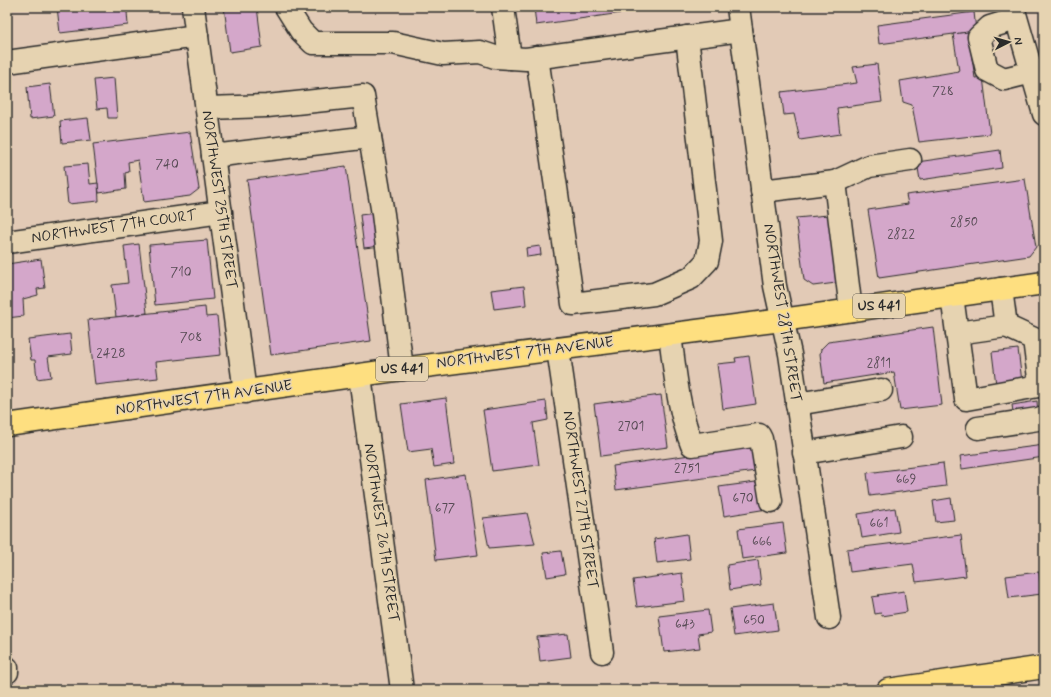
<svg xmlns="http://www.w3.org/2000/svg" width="1051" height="697" viewBox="0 0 1051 697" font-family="Mynerve,sans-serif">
<rect width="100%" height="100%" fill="#e2cab6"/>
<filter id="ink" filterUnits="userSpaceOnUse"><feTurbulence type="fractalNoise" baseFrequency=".025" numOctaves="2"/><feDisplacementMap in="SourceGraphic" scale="8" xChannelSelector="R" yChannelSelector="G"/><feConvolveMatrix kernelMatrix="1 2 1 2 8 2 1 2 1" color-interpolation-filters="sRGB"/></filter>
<g filter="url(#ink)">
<!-- building -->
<g fill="#d4a7ca" stroke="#2b2b2b">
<polygon points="57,7 135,7 135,11 127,12 128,25 60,33"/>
<polygon points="224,7 257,7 262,47 230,52"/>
<polygon points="534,7 664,7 536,25"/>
<polygon points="974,12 976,31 879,44 877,25"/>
<polygon points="968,32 975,78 983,77 990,134 919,142 912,105 903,102 900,81 959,71 953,34"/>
<polygon points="877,64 882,102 837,108 840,134 800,140 794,114 784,115 781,92 857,83 853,67"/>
<polygon points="114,78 117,118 108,118 107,108 97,109 94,80"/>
<polygon points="50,84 54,116 30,119 27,87"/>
<polygon points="88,118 91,140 62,143 60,121"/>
<polygon points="190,132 199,189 190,196 144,202 138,160 128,162 129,172 125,173 126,189 99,193 93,144"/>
<polygon points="1000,150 1002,168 920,180 917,162"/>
<polygon points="88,164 90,184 98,183 99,201 68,204 64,166"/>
<polygon points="346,166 371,341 271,355 247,180"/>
<polygon points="1025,179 1036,247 1029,256 879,278 868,210 908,204 906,195"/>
<polygon points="376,213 381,246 364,248 360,215"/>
<polygon points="828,215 836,283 813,286 804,280 796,218"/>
<polygon points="207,240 213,299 155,305 149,245"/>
<polygon points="139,244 147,313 116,317 112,285 128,283 124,246"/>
<polygon points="540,246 541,255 527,257 526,248"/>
<polygon points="41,259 45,288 37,289 38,295 23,299 24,316 7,318 7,264"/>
<polygon points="524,286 526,305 494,309 491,290"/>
<polygon points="205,307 206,317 217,316 221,355 156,362 158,378 95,385 88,320"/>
<polygon points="933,327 942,405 900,410 894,372 824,383 820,354 821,349 828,342"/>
<polygon points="70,334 72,354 48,357 51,377 37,379 35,360 31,360 28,339"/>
<polygon points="1018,349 1022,382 996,385 992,352"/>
<polygon points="749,356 756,404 723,409 717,364 736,362 735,358"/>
<polygon points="661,395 668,447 601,456 594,404"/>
<polygon points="446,398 454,464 434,467 431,449 408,452 401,404"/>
<polygon points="546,401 548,420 533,423 539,465 492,471 483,410"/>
<polygon points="1037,401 1038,414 1014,418 1012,405"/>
<polygon points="760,445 763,470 616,490 613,466"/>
<polygon points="1044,445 1044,457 962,469 960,456"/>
<polygon points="943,463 946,486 870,496 867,473"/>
<polygon points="466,474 478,555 436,560 426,480"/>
<polygon points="763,481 767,509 724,516 719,487"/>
<polygon points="951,498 954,520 936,522 933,501"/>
<polygon points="895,508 899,532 862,538 858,514"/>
<polygon points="527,513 535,544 489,548 483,518"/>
<polygon points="783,523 787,553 742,559 738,529"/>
<polygon points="687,534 690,559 657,563 654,539"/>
<polygon points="961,535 966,576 916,582 913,564 850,572 847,549"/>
<polygon points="561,551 565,574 547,577 543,553"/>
<polygon points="758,560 761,585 730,590 727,565"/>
<polygon points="1039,572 1042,594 1009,598 1006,576"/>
<polygon points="682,573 685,601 637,607 633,580"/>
<polygon points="904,591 907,612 882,616 881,613 875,614 872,597 879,596 878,595"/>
<polygon points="774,603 778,630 734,636 730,609"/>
<polygon points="708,610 711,632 698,634 700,648 664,652 659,616"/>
<polygon points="568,634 571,657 540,661 537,637"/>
</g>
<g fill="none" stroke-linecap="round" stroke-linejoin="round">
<defs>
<g id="minor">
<polyline points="193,7 245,392"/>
<polyline points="286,7 301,31 313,43 393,43 443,54 480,52 495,57 526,59 741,30"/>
<polyline points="503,7 510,58"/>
<polyline points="738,7 775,286 790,354 829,618"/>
<polyline points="1013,7 1044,114"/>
<polyline points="1016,19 990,27 979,37 987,70 1004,79 1032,72"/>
<polyline points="537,57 573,304 654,294 691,278 707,261 711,241 687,37"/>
<polyline points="7,62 197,36"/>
<polyline points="207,108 267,106 363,96 383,214 402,369"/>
<polyline points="213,156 370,137"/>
<polyline points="835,182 851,310"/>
<polyline points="762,191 835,182 869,166 910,160"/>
<polyline points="7,242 221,212"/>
<polyline points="1001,289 1006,326 1034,339 1040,386"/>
<polyline points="952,296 966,399 1044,385"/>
<polyline points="957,333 1006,326"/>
<path d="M670,335C675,371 678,410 692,445L759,435L761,439L771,501"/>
<polyline points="558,349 602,652"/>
<polyline points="360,376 402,690"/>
<polyline points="797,404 881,390"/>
<polyline points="978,428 1038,419 1044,417"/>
<polyline points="804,453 901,437"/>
<polyline points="7,668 7,672"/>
</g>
<polyline id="major" points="7,425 402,369 782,320 1044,283"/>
<polyline id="highway" points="888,690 1044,667"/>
</defs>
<!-- minor casing -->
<use href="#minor" stroke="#2b2b2b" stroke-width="25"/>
<!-- major casing -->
<use href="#major" stroke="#2b2b2b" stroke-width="25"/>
<!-- highway casing -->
<use href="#highway" stroke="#2b2b2b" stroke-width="25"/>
<!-- minor -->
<use href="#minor" stroke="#e6d3b1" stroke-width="22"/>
<!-- major -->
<use href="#major" stroke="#fedf80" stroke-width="22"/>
<!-- highway -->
<use href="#highway" stroke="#fedf80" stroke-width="22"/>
</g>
</g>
<g text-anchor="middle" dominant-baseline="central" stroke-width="3" stroke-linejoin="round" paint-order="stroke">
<!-- number labels -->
<g font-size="13" fill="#554a53">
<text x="943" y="91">728</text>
<text x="167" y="164">740</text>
<text x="964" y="222">2850</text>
<text x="901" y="234">2822</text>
<text x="181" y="272">710</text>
<text x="191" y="337">708</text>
<text x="111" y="353">2428</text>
<text x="879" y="363">2811</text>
<text x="631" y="426">2701</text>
<text x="687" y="468">2751</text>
<text x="906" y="479">669</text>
<text x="743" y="498">670</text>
<text x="445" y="508">677</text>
<text x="879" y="523">661</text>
<text x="762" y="541">666</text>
<text x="754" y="620">650</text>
<text x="685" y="624">643</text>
</g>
<!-- shield labels -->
<g fill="#e6d3b1" stroke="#635d53" stroke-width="1">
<rect x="853" y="294" width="52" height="24" rx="3"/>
<rect x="376" y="357" width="52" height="24" rx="3"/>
</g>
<g font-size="14" font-weight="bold" fill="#2b2b2b">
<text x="879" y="306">US 441</text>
<text x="402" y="369">US 441</text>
</g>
<!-- street labels -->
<g font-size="15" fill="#2b2b2b" stroke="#e6d3b1">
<text transform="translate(219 200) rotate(82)">NORTHWEST 25TH STREET</text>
<text transform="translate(114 227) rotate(-8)">NORTHWEST 7TH COURT</text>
<text transform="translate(782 313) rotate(81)">NORTHWEST 28TH STREET</text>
<text transform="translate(525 353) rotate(-7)">NORTHWEST 7TH AVENUE</text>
<text transform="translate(204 398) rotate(-8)">NORTHWEST 7TH AVENUE</text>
<text transform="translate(580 500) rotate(82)">NORTHWEST 27TH STREET</text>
<text transform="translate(381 533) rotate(82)">NORTHWEST 26TH STREET</text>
</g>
</g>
<!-- margin -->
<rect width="1051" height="697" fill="none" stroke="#e6d3b1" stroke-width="24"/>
<rect x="12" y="12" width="1027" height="673" fill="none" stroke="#2b2b2b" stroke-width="1.5" filter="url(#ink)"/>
<!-- north arrow -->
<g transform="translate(1009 42) rotate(84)" stroke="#e6d3b1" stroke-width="3" paint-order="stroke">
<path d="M0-3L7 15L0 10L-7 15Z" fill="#2b2b2b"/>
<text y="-6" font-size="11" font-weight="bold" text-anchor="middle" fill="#2b2b2b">N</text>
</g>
</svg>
